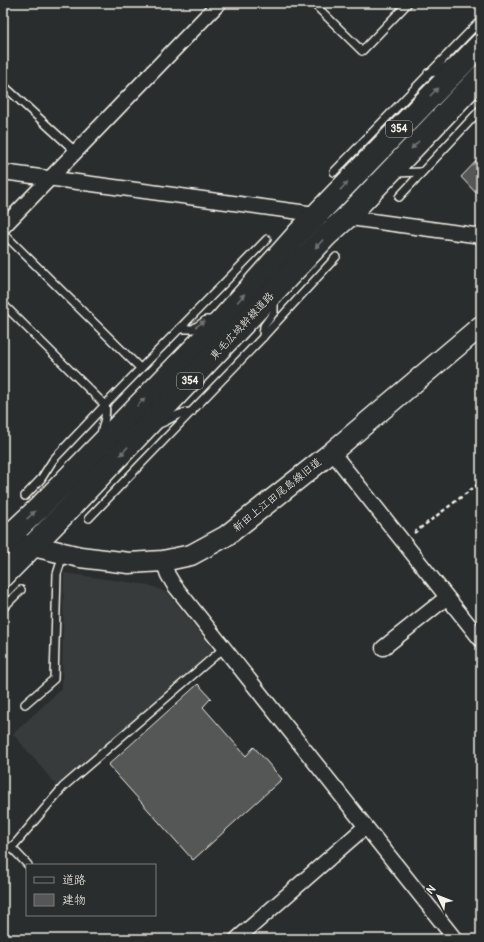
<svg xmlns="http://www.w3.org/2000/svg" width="484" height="942" viewBox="0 0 484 942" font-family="Pangolin,'Klee One',sans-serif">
<rect width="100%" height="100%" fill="#2a2d2e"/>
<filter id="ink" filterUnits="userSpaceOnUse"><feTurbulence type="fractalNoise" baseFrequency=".025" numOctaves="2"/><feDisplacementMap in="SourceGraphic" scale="8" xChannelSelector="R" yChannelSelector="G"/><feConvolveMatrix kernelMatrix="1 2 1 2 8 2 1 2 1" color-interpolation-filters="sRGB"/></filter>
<g filter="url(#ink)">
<!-- built -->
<polygon fill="#373a3a" points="64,573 149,585 168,593 214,651 58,787 13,734 62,688"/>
<!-- building -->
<g fill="#555756" stroke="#f4f1e8">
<polygon points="481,156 481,186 475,192 461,177"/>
<polygon points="198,684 211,698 203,707 246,756 254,747 282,779 193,860 108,765"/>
</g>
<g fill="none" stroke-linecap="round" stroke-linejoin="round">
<defs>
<g id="lane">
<polyline points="313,3 362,51 408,3"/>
<polyline points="428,73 436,72 452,63"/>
<polyline points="3,85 75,151"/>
<polyline points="334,172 481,20"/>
<polyline points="395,173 421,172"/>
<polyline points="399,197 481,109"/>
<polyline points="3,233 140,368"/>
<path d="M3,304L105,405C108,415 102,425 101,436"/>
<polyline points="179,329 193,329 206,320 214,320"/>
<polyline points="263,337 264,326 274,312 274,298"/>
<path d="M156,425C171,421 176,412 192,412"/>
<polyline points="25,496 41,479 53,460 105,405 267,239"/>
<polyline points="89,518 263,337 336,257"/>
<polyline points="3,608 21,590"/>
<polyline points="25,704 54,679 57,574 63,555"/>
<polyline points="11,847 28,865"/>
<polyline points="3,853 15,844 63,787 224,648"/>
</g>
<g id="street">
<polyline points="3,172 322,215"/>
<polyline points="343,217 481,236"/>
<polyline points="3,227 219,3"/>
<polyline points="332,452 481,640"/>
<polyline points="163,561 168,575 174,585 455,939"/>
<polyline points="383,648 446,598"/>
<polyline points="237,939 365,827"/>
</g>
<polyline id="secondary" points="3,543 33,546 80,557 129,563 163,561 191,555 226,536 332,452 481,326"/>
<g id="highway">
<polyline points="3,542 40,507 221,321 298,234 481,44"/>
<polyline points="3,576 59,519 327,235 347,217 481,76"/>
</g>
</defs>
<!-- lane casing -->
<use href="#lane" stroke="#f4f1e8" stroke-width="10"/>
<!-- street casing -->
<use href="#street" stroke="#f4f1e8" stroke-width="17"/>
<!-- secondary casing -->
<use href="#secondary" stroke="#f4f1e8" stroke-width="23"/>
<!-- highway casing -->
<use href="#highway" stroke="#f4f1e8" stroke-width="25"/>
<!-- path -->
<polyline stroke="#f4f1e8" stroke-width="2.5" stroke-dasharray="4 3" stroke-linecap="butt" points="414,533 481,482"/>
<!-- lane -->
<use href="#lane" stroke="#2a2d2e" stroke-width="7"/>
<!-- street -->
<use href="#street" stroke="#2a2d2e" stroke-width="14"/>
<!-- secondary -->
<use href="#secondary" stroke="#2a2d2e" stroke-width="20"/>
<!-- highway -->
<use href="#highway" stroke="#2a2d2e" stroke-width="22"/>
</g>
<!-- one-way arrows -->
<defs><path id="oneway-solid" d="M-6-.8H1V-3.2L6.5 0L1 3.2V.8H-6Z"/></defs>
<g fill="#71726f">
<use href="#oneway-solid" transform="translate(434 92) rotate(-46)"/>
<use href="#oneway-solid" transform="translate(415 145) rotate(134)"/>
<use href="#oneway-solid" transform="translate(344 186) rotate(-47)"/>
<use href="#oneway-solid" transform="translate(319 244) rotate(133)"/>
<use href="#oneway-solid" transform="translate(241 298) rotate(-49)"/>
<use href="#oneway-solid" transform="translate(200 324) rotate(-34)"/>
<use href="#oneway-solid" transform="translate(141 402) rotate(-46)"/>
<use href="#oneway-solid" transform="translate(124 451) rotate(133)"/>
<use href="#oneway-solid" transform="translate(31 515) rotate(-43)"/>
</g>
</g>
<g text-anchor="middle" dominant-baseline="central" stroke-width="3" stroke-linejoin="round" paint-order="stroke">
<!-- shield labels -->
<g fill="#2a2d2e" stroke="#b7b6b0" stroke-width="1">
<rect x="386" y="121" width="26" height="16" rx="3"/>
<rect x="177" y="373" width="26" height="16" rx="3"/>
</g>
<g font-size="10" font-weight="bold" fill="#f4f1e8">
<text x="399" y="129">354</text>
<text x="190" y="381">354</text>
</g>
<!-- street labels -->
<g font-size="11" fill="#f4f1e8" stroke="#2a2d2e">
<text transform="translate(242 326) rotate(-47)">東毛広域幹線道路</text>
<text transform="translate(277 495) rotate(-39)">新田上江田尾島線旧道</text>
</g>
</g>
<!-- margin -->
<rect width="484" height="942" fill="none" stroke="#2a2d2e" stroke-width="16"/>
<rect x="8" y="8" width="468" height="926" fill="none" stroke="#f4f1e8" stroke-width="1.5" filter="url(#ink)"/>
<!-- legend -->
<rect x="26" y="864" width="130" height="52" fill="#2a2d2e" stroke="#7b7b78"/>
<rect x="34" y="877" width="20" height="6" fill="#2a2d2e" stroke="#7b7b78"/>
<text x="62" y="884" font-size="12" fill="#f4f1e8">道路</text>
<rect x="34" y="894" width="20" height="12" fill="#555756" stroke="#7b7b78"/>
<text x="62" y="904" font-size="12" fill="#f4f1e8">建物</text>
<!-- north arrow -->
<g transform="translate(438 896) rotate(313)" stroke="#2a2d2e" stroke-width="3" paint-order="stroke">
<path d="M0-3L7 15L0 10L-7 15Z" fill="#f4f1e8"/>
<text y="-6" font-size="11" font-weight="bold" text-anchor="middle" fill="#f4f1e8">N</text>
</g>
</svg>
